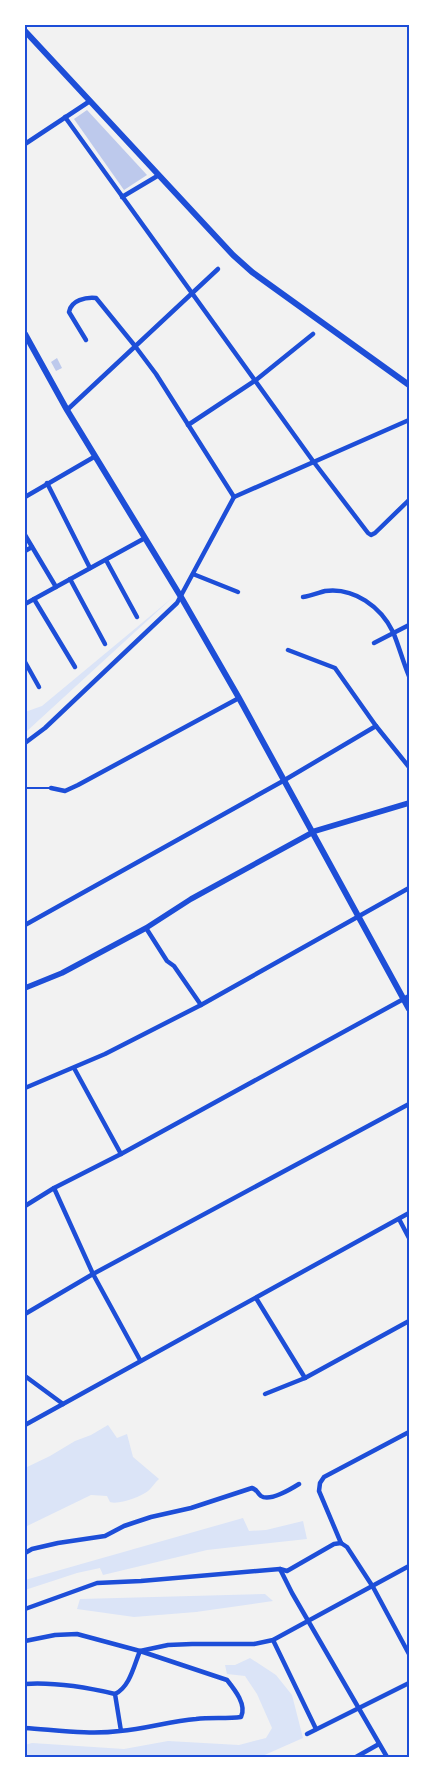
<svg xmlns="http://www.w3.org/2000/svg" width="434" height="1782" viewBox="0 0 434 1782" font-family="'Titillium Web',sans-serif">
<rect width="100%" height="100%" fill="#f2f2f2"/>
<!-- green -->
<g fill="#dbe4f7">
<polygon points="172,598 27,731 25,732 25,712 42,706"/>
<path d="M108,1425L117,1438L127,1434L133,1457L159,1479C155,1482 152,1488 148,1491C140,1497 119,1505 110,1502L107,1496L91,1495L25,1527V1468L50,1456L75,1441L91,1435Z"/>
<polygon points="243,1518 249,1531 266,1530 303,1521 307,1539 207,1550 103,1575 100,1568 77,1573 25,1590 25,1580"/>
<polygon points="265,1594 273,1601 196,1612 134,1617 77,1609 80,1599"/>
<polygon points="250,1658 276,1675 292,1695 303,1738 260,1757 25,1757 25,1745 32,1743 124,1749 168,1741 239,1745 266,1738 272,1728 257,1694 245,1676 227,1674 225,1665 235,1665"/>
</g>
<!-- building -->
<g fill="#bdc9ec">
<polygon points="87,110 147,175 124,190 74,119"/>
<polygon points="57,358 62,368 56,371 51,362"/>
</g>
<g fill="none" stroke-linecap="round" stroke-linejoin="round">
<!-- service -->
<polyline stroke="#1d4ed8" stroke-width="2" points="25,788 51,788"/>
<!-- minor -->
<g stroke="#1d4ed8" stroke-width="4.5">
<polyline points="65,117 313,461 368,533 371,535 375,533 409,500"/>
<polyline points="25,144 90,101"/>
<polyline points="122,197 159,175"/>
<path d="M86,340L69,312C71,300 86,297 96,298L135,346L156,374L234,497"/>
<polyline points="67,410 218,269"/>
<polyline points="188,425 256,380 313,334"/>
<polyline points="47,483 90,568"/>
<polyline points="25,497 94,457"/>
<polyline points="25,535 56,587"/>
<polyline points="25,551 32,547"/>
<polyline points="106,560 137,617"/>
<polyline points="193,574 238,592"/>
<polyline points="70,579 105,644"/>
<path d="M303,597C310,596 318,593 325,591C354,587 381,607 393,632C399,646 403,662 409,676"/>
<polyline points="34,599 75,667"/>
<polyline points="25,604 145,538"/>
<polyline points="374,643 409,625"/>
<polyline points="288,650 335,668 376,726 409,767"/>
<polyline points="25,662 39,687"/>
<polyline points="25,743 45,728 177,603 234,497 409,420"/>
<polyline points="51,788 65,791 78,785 239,698"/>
<polyline points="25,925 283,781 376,726"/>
<polyline points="146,928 167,961 174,966 201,1005"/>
<polyline points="74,1068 121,1154"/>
<polyline points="25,1088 105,1054 201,1005 409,888"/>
<polyline points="54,1188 93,1274 140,1360"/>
<polyline points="25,1206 54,1188 121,1154 409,996"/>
<polyline points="399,1219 409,1238"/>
<polyline points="256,1298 305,1378"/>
<polyline points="25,1314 93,1274 409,1104"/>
<polyline points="25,1376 63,1404"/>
<polyline points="265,1394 305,1378 409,1321"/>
<path d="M25,1425C153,1354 281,1284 409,1213"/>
<polyline points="341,1543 319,1491 320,1483 324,1477 409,1432"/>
<polyline points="341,1543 347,1547 373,1587 409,1654"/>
<path d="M25,1553L32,1549L58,1543L105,1536L124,1526L151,1517L191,1508L252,1488C258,1490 257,1493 261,1496C270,1502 291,1489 299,1484"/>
<polyline points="280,1569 292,1593 387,1757"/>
<polyline points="25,1609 97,1583 141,1581 280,1569 287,1571 334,1544 341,1543"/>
<polyline points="273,1640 316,1729"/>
<polyline points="25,1641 55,1635 77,1634 140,1651 168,1645 192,1644 254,1644 273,1640 409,1566"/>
<path d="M25,1684C56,1682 85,1687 115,1694"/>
<path d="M25,1728C56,1730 89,1735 120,1731C146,1729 170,1721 196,1719C211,1717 226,1719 241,1717C247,1705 235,1690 227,1680L140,1651C134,1665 130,1687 115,1694L121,1731"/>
<polyline points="307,1734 409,1683"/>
<polyline points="356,1757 379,1744"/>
</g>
<!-- tertiary -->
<polyline stroke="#1d4ed8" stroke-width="5.5" points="25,988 62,973 146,928 191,899 315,831 409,803"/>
<!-- secondary -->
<g stroke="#1d4ed8" stroke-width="6">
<polyline points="25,31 233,255 252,272 409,385"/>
<polyline points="25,334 67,410 181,597 239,698 409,1009"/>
</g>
</g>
<!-- border -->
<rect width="434" height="1782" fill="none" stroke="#ffffff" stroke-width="52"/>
<rect x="26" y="26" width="382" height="1730" fill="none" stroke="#1d4ed8" stroke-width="2"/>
</svg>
